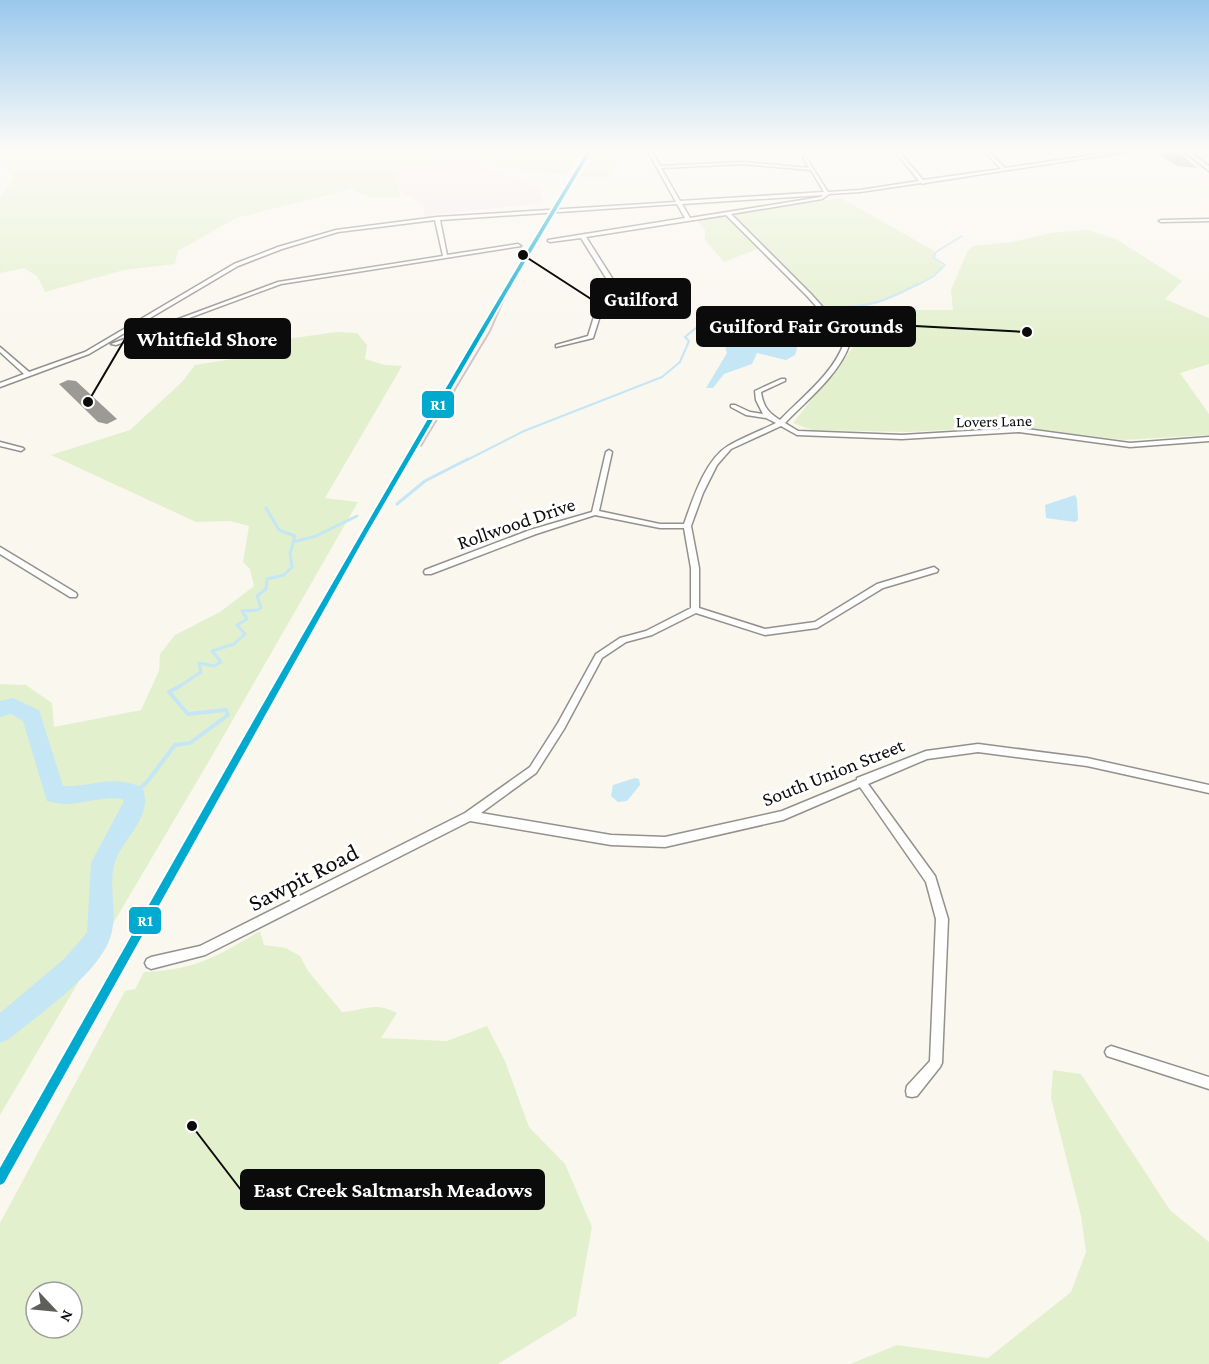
<svg xmlns="http://www.w3.org/2000/svg" width="1209" height="1364" viewBox="0 0 1209 1364" font-family="'Crimson Pro',serif">
<rect width="100%" height="100%" fill="#faf7ef"/>
<!-- industrial -->
<polygon fill="#f1eaed" points="477,156 479,167 538,186 543,203 423,216 425,206 402,192 396,171 435,160"/>
<!-- green -->
<g fill="#e3f0ce" fill-rule="evenodd">
<polygon points="0,150 581,150 566,175 524,170 464,156 398,169 400,197 369,197 352,189 236,218 178,251 175,264 124,270 45,292 37,276 24,268 0,273 0,197 15,177 7,167 0,168"/>
<polygon points="596,150 630,150 608,177 580,177"/>
<path d="M841,198L936,252L934,258L944,267C924,284 880,307 854,308C842,308 832,305 820,307L760,248L724,262L705,240V230L694,218Z"/>
<polygon points="1087,230 1116,239 1182,281 1165,299 1209,318 1209,364 1180,373 1209,414 1209,435 1123,440 1015,426 910,432 812,430 793,423 854,346 830,310 953,310 951,290 967,252 973,246 1012,242 1051,233"/>
<polygon points="337,332 357,333 367,345 365,359 385,365 402,366 325,498 358,502 212,756 0,1115 0,684 26,685 52,703 54,727 141,710 159,671 160,654 175,635 220,612 254,586 250,569 243,562 249,526 230,521 196,522 51,455 130,430 182,382 195,365 238,358 257,343"/>
<path d="M260,931L264,945L286,948L300,956L308,971L342,1012C366,1010 374,1001 397,1013L381,1038L447,1041L487,1026L505,1061L529,1127L565,1164L592,1227L576,1316L498,1364H0V1223L125,991L135,989L144,972C196,970 216,957 260,931ZM36,1292H72V1328H36Z"/>
<polygon points="1053,1070 1081,1074 1170,1210 1209,1242 1209,1364 850,1364 897,1345 988,1358 1071,1292 1086,1252 1081,1216 1051,1098"/>
</g>
<!-- water -->
<g fill="#c4e6f5">
<polygon points="769,335 794,342 797,348 795,355 786,360 757,353 752,364 724,374 713,388 706,388 727,353 725,346 727,344 748,337"/>
<polygon points="1075,495 1077,499 1078,520 1075,522 1046,518 1045,505"/>
<polygon points="635,778 639,779 640,785 627,801 618,802 611,796 613,785"/>
</g>
<g fill="none" stroke-linecap="round" stroke-linejoin="round">
<!-- stream-far3 -->
<polyline stroke="#c4e6f5" stroke-width="1.5" points="916,286 934,276 945,265 934,258 936,252 962,236"/>
<!-- stream-far2 -->
<g stroke="#c4e6f5" stroke-width="2">
<path d="M825,307C867,308 882,303 918,284"/>
<polyline points="465,461 524,431 662,377 680,362 689,341 685,337 697,327 815,308"/>
</g>
<!-- stream-far1 -->
<g stroke="#c4e6f5" stroke-width="3">
<polyline points="397,504 425,481 468,459"/>
<polyline points="293,542 316,536 357,516"/>
<polyline points="177,688 201,672 199,663 214,666 221,662 212,651 234,644 245,634 237,625 247,619 242,611 258,610 261,607 257,596 266,589 267,579 284,575 292,567 290,554 295,536 279,530 266,508"/>
</g>
<!-- stream -->
<polyline stroke="#c4e6f5" stroke-width="4" points="134,794 147,782 175,745 190,743 228,715 226,710 188,714 169,692 180,686"/>
<!-- river -->
<path fill="#c4e6f5" fill-rule="evenodd" d="M13,698L39,710L63,786C96,787 107,774 142,787C155,815 123,838 115,862C108,884 117,908 112,931C105,970 39,1014 9,1039L0,1043V1013L64,959L87,933L91,863L123,803V799C97,795 73,810 47,801L23,721L11,714L0,717V701Z"/>
</g>
<!-- building -->
<g fill="#9c9a95">
<polygon points="1166,150 1181,154 1197,168 1177,166 1160,155"/>
<polygon points="68,380 76,381 117,419 107,424 98,422 59,384"/>
</g>
<g fill="none" stroke-linecap="round" stroke-linejoin="round">
<defs>
<g id="minor">
<path d="M647,150H651L660,166L743,162L809,168L803,157L805,156L828,192L860,190L919,181L894,150H898L923,180L1001,169L983,150H987L1005,168L1127,150H1138L925,183L923,184L921,183L860,192L829,194L822,199L731,214L811,294L845,332L850,343C839,375 808,399 785,423L798,431L902,435L1019,428L1130,443L1209,437V441L1130,447L1019,432L902,439L797,435L781,426L731,449L717,465L703,493L691,526L699,568V608L765,629L815,622L877,584L934,567L938,570L937,572L883,588L817,628L765,635L696,613L652,635L626,642L602,658L564,729L536,773L481,813L611,835L665,837L782,811L857,780V778L926,751L978,744L1087,758L1209,785V793L1087,766L978,752L927,759L868,784L935,876L948,919L942,1063L940,1067L917,1096L912,1097L907,1096L906,1091L907,1086L930,1061L936,919L926,882L860,787L783,820L665,847L611,845L470,821L205,955L151,969L147,967L145,963L147,959L151,957L200,946L465,813L530,767L558,723L596,654L620,638L646,631L691,608V568L684,528H660L595,515L536,534L431,574H425L424,572L425,570L530,530L592,512L606,452L609,450L612,452L599,511L660,524H684C693,499 705,460 728,446C743,437 760,431 776,423L766,418L746,415L731,407V405H735L750,412L763,414L756,400L755,391L781,379H785V381L761,392C763,406 768,413 780,420C802,397 833,374 844,343L840,333L807,296L726,215L586,237L612,278L593,338L556,347V345L588,336L606,278L581,238L550,242L548,241V240L685,218L677,204L440,220L447,255L518,244L521,246L281,284L116,345L111,344L278,282L443,256L435,220L338,232L282,249L238,266L89,354L0,387V383L24,374L0,352V347L29,372L85,352L234,264L278,247L336,230L437,217L676,202ZM743,164L811,170L824,192L680,201L661,168ZM823,195L821,197L690,218L682,204Z"/>
<polygon points="1209,219 1209,221 1161,222 1159,221 1161,220"/>
<polygon points="0,442 23,448 24,449 21,451 0,446"/>
<polygon points="0,547 76,593 77,595 76,597 70,597 0,554"/>
<polygon points="1111,1046 1209,1077 1209,1089 1107,1056 1105,1052 1107,1048"/>
</g>
<polygon id="secondary" points="1182,150 1188,150 1209,166 1209,171"/>
</defs>
<!-- minor casing -->
<use href="#minor" stroke="#93918e" stroke-width="3"/>
<!-- secondary casing -->
<use href="#secondary" stroke="#898884" stroke-width="3"/>
<!-- minor -->
<use href="#minor" fill="#fefefd" fill-rule="evenodd"/>
<!-- secondary -->
<use href="#secondary" fill="#f4f3e8" fill-rule="evenodd"/>
<!-- rail -->
<polyline stroke="#d7c3c4" stroke-width="2" points="421,446 490,331 508,290"/>
<defs>
<path id="rail-1" d="M588,150H592L516,277L367,533L4,1183L0,1185V1168C193,827 385,485 588,150Z"/>
</defs>
<!-- rail-1 casing -->
<use href="#rail-1" stroke="#fff" stroke-width="4"/>
<!-- rail-1 -->
<use href="#rail-1" fill="#00a9ce" fill-rule="evenodd"/>
</g>
<!-- sky -->
<linearGradient id="sky" x2="0" y2="1"><stop stop-color="#99c8ed"/><stop offset="0.44" stop-color="#fdfbf8"/><stop offset="1" stop-color="#fdfbf8" stop-opacity="0"/></linearGradient>
<rect width="1209" height="341" fill="url(#sky)"/>
<g text-anchor="middle" dominant-baseline="central" stroke-width="6" stroke-linejoin="round" paint-order="stroke">
<!-- far-street labels -->
<g font-size="16" fill="#0b0b0b" stroke="#fff">
<text transform="translate(994 421) rotate(-1)">Lovers Lane</text>
</g>
<!-- street labels -->
<g font-size="20" fill="#0b0b0b" stroke="#fff">
<text transform="translate(516 523) rotate(-19)">Rollwood Drive</text>
<text transform="translate(833 772) rotate(-22)">South Union Street</text>
</g>
<!-- near-street labels -->
<g font-size="24" fill="#0b0b0b" stroke="#fff">
<text transform="translate(303 877) rotate(-27)">Sawpit Road</text>
</g>
</g>
<!-- callouts -->
<path fill="none" stroke="#0b0b0b" stroke-width="2" d="M523 255L591 299M1027 332L915 326M88 402L125 339M192 1126L241 1190"/>
<g fill="#0b0b0b" stroke="#fff" stroke-width="2">
<circle cx="523" cy="255" r="6"/>
<circle cx="1027" cy="332" r="6"/>
<circle cx="88" cy="402" r="6"/>
<circle cx="192" cy="1126" r="6"/>
</g>
<g fill="#0b0b0b" stroke="#0b0b0b" stroke-width="2">
<rect x="591" y="279" width="99" height="39" rx="6"/>
<rect x="697" y="307" width="218" height="39" rx="6"/>
<rect x="125" y="319" width="165" height="39" rx="6"/>
<rect x="241" y="1170" width="303" height="39" rx="6"/>
</g>
<g font-size="21" text-anchor="middle" font-weight="bold" fill="#fff">
<text x="641" y="306">Guilford</text>
<text x="806" y="333">Guilford Fair Grounds</text>
<text x="207" y="346">Whitfield Shore</text>
<text x="393" y="1197">East Creek Saltmarsh Meadows</text>
</g>
<g stroke="#fff" stroke-width="2">
<rect x="421" y="390" width="34" height="29" rx="6" fill="#00a9ce"/>
<rect x="128" y="906" width="34" height="29" rx="6" fill="#00a9ce"/>
</g>
<g font-size="16" text-anchor="middle" font-weight="bold" fill="#fff">
<text x="438" y="410">R1</text>
<text x="145" y="926">R1</text>
</g>
<!-- north arrow -->
<g transform="translate(54 1310) rotate(116)"><circle r="28" fill="#ffffff" stroke="#9d9d9d" stroke-width="1.5"/>
<path d="M0-4.5L10 22L0 15L-10 22Z" fill="#5f5e5b"/>
<text y="-9" font-size="16" font-weight="bold" text-anchor="middle" fill="#0b0b0b">N</text>
</g>
</svg>
